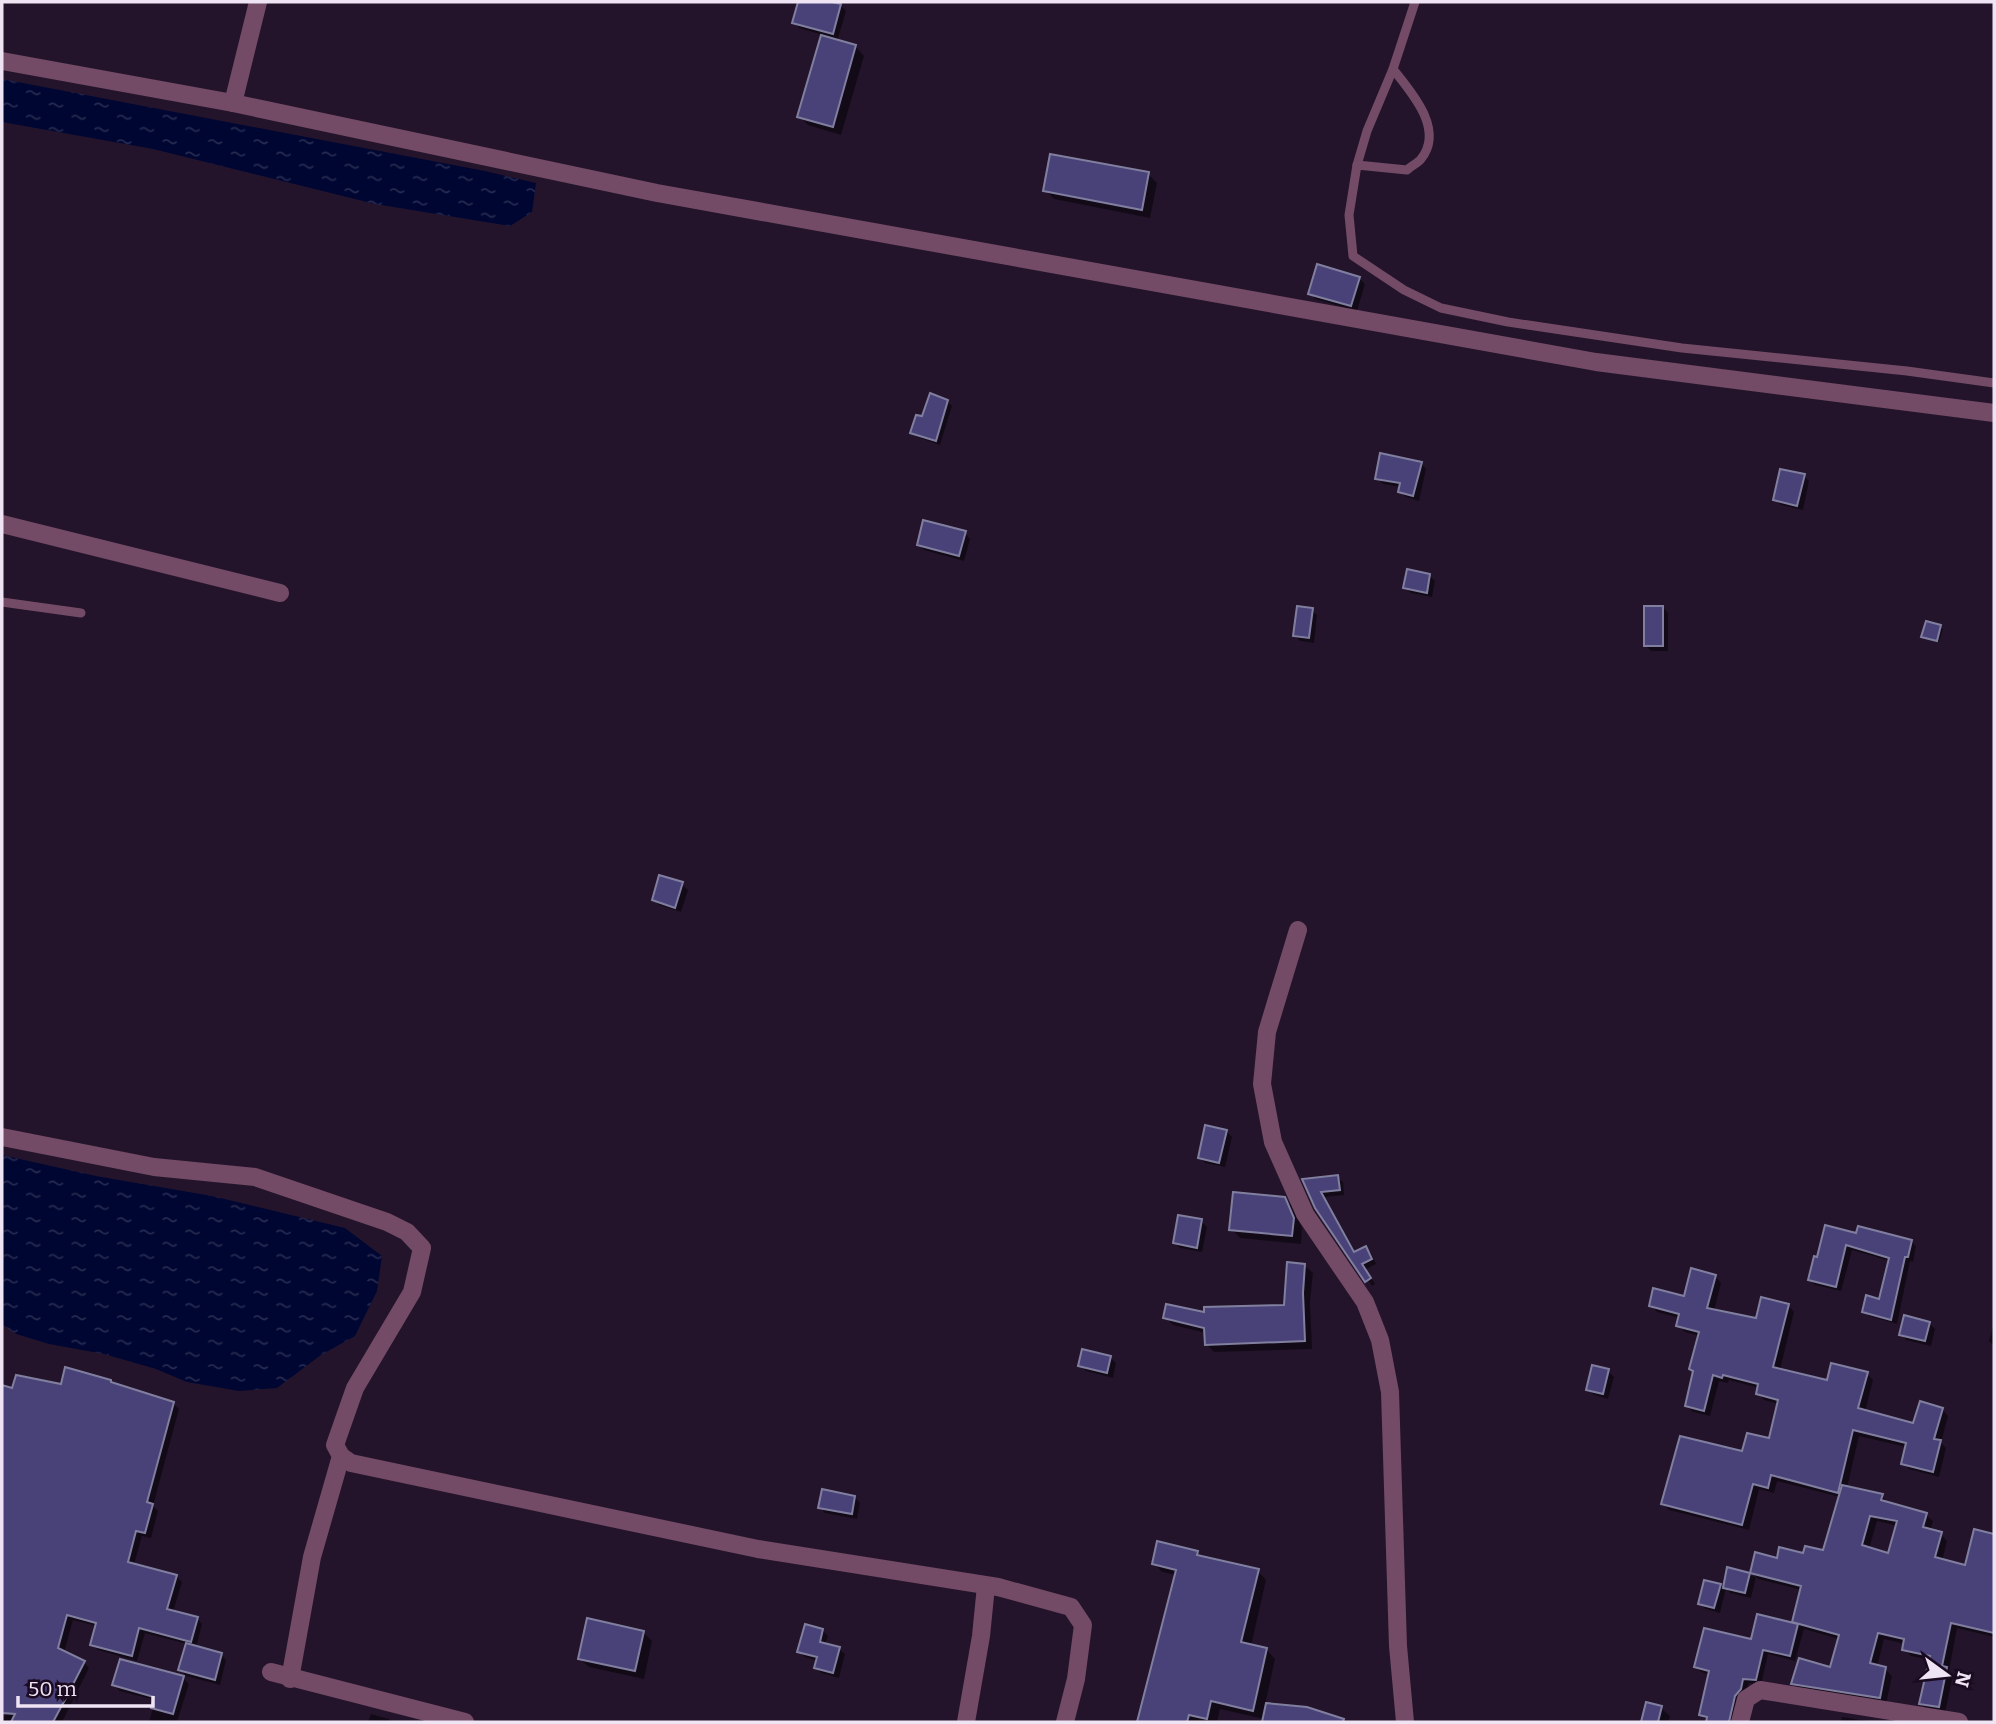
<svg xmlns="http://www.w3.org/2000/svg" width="1996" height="1724" viewBox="0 0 1996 1724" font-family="Bitter,serif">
<defs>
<pattern id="water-ripples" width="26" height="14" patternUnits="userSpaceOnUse" patternTransform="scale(1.75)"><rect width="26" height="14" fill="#000632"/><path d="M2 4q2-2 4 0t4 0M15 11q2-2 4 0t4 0" fill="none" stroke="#262a50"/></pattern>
</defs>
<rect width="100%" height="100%" fill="#24142b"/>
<!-- water -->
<g fill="url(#water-ripples)">
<polygon points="2,79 485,171 536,183 532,212 510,226 375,204 153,149 2,122"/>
<polygon points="2,1155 96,1176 212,1196 345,1228 382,1256 377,1291 355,1336 321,1355 277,1388 239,1391 187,1382 156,1369 104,1354 49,1344 16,1334 2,1324"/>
</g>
<!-- shadow -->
<g fill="#0007" fill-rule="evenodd">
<polygon points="799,2 826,2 841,6 846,11 837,42 856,47 864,56 841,135 808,125 799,116 823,35 799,28 794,22"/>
<polygon points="1148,174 1157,183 1150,218 1054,199 1045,190"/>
<polygon points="1359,278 1365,284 1357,311 1315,299 1310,293"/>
<polygon points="947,401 952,406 940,445 917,437 912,433 923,419"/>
<polygon points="1421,463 1426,469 1419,501 1406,497 1400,492 1401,487 1383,484 1377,478"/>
<polygon points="1804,476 1809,481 1803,510 1781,505 1775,500"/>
<polygon points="965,533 970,539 964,561 924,550 918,545"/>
<polygon points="1429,575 1435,581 1432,597 1411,593 1405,588"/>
<polygon points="1663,607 1668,613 1668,651 1651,651 1645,645"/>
<polygon points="1312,610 1317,615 1314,643 1300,641 1295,636"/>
<polygon points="1927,623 1943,629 1939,642 1923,636"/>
<polygon points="682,884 688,890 681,912 659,905 654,900"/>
<polygon points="1226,1131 1232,1137 1225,1167 1205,1163 1199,1157"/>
<polygon points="1337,1177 1343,1182 1344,1195 1325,1197 1356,1253 1366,1248 1371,1253 1376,1264 1366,1269 1375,1284 1372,1286 1305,1181"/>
<polygon points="1284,1198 1293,1207 1302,1228 1301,1244 1240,1238 1231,1229"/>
<polygon points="1201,1221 1207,1227 1202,1252 1180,1248 1175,1243"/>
<polygon points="1857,1235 1911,1241 1916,1246 1913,1262 1910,1261 1897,1324 1869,1316 1864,1311 1880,1301 1890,1261 1852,1250 1841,1291 1815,1285 1809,1280 1818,1259"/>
<polygon points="1305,1266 1313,1273 1310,1302 1312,1349 1214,1352 1206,1344 1206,1333 1173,1325 1165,1317 1285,1306"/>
<path d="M1715,1276L1721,1283L1714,1311L1758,1320L1788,1305L1794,1312L1780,1370L1828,1382L1867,1374L1873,1380L1865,1412L1914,1425L1942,1409L1948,1416L1941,1443L1946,1448L1939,1477L1909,1469L1903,1463L1906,1447L1859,1436L1847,1488L1882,1495L1888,1504L1926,1515L1933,1521L1930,1531L1941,1534L1947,1541L1942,1561L1967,1567L1975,1531L1994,1536V1637L1957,1628L1949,1671L1953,1675L1945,1713L1928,1710L1921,1704L1931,1660L1911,1656L1904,1649L1905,1644L1884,1639L1877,1667L1885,1669L1892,1676L1886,1704L1800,1690L1793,1683L1832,1669L1839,1639L1804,1629L1795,1661L1768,1654L1761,1685L1749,1683L1736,1722H1708L1701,1715L1710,1675L1701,1672L1696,1667L1752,1642L1758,1617L1799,1626L1794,1622L1802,1590L1758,1579L1752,1572L1778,1560L1824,1552L1840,1497L1777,1481L1774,1493L1759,1489L1749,1530L1669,1510L1663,1504L1744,1453L1771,1441L1779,1404L1764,1400L1758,1393L1759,1388L1729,1380L1728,1383L1719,1381L1710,1416L1693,1412L1686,1406L1695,1373L1691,1369L1700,1336L1685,1332L1678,1326L1680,1318L1657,1312L1651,1305L1685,1298ZM1877,1521L1898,1526L1890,1555L1869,1549Z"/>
<polygon points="1994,1322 1994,1346 1989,1341"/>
<polygon points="1929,1323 1935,1329 1931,1346 1906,1340 1901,1334"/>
<polygon points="1084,1351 1111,1358 1116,1363 1113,1378 1086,1371 1080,1366"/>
<polygon points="1608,1371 1614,1377 1608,1399 1594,1395 1588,1390"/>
<polygon points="110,1381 114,1385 173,1403 179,1409 153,1506 158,1511 151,1538 142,1536 134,1565 176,1576 182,1582 173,1612 197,1618 202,1624 196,1648 221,1655 226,1660 220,1685 186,1676 180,1670 187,1644 145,1633 137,1661 98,1650 92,1644 97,1626 73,1620 64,1653 84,1662 89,1668 62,1722 2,1722 18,1688 2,1680 2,1387 13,1390"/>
<polygon points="855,1497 860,1503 857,1519 825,1513 820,1507"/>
<polygon points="1197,1552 1202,1558 1258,1571 1266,1580 1251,1646 1267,1650 1275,1659 1265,1705 1307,1709 1334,1717 1339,1722 1264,1722 1264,1719 1220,1709 1217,1722 1139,1722 1176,1575 1162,1572 1154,1563"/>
<polygon points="1729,1570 1756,1577 1751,1598 1730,1593 1726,1588 1720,1613 1706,1609 1700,1604 1720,1585 1724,1589"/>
<polygon points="822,1630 828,1636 825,1645 839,1649 845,1654 839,1678 821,1673 816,1667 818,1661 805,1657 799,1652"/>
<polygon points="643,1632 652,1641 644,1679 589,1667 580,1659"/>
<polygon points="183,1678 189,1684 177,1722 149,1722 155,1700 120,1691 114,1685"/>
<polygon points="1648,1705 1661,1708 1670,1716 1668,1722 1643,1722"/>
<polygon points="371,1714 389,1719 392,1722 368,1722"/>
<polygon points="1842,1717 1874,1722 1875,1722 1841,1722"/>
</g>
<!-- building -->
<g fill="#494278" stroke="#817f9f" stroke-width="2" fill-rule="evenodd">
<polygon points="798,2 832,2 841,4 833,34 792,23"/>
<polygon points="821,35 856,45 833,127 797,117"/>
<polygon points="1050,154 1149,172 1142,210 1043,191"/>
<polygon points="1317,264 1360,277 1351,306 1308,294"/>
<polygon points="930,393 948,400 936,441 910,433 916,415 922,416"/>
<polygon points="1380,453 1422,462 1413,496 1398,492 1400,483 1375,479"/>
<polygon points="1780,469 1805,474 1797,506 1773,500"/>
<polygon points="923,520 966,531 959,556 917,545"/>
<polygon points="1407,569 1430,574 1427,593 1403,588"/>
<polygon points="1297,606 1313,608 1309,638 1293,636"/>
<rect x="1644" y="606" width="19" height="40"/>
<polygon points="1926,621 1941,625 1937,641 1921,637"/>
<polygon points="659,875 683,882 675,908 652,900"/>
<polygon points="1205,1125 1227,1130 1219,1163 1198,1158"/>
<polygon points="1338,1175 1340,1190 1321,1192 1354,1252 1366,1246 1372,1259 1362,1264 1371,1278 1365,1282 1315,1208 1302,1179"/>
<polygon points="1233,1192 1285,1197 1294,1218 1292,1236 1229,1230"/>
<polygon points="1178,1215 1202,1219 1197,1248 1173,1243"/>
<polygon points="1825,1225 1856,1233 1858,1226 1912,1240 1908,1257 1905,1257 1891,1320 1862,1312 1866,1295 1879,1299 1889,1258 1846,1245 1836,1287 1808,1280 1814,1256 1817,1257"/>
<polygon points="1287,1262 1305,1264 1303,1293 1305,1341 1205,1345 1204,1328 1163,1318 1166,1304 1204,1312 1204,1307 1284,1305"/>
<polygon points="1691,1268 1716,1275 1707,1308 1756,1318 1761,1297 1789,1304 1773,1367 1827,1380 1831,1363 1868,1372 1858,1408 1913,1423 1920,1401 1943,1408 1934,1439 1941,1440 1933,1472 1901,1464 1906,1443 1853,1430 1838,1493 1771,1475 1768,1488 1753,1484 1742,1525 1661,1504 1680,1436 1742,1451 1747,1433 1769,1438 1778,1400 1756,1394 1758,1384 1723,1375 1722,1378 1713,1375 1704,1411 1685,1406 1693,1371 1689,1369 1699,1332 1676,1326 1679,1314 1649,1306 1653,1288 1684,1296"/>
<polygon points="1904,1315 1930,1322 1925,1341 1899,1335"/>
<polygon points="1082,1349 1111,1356 1107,1373 1078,1366"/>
<polygon points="1592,1365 1609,1369 1603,1394 1586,1390"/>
<polygon points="65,1367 111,1380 111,1382 174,1402 147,1502 153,1504 145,1533 136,1531 128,1562 177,1575 167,1609 198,1617 191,1642 139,1628 132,1656 90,1645 96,1623 67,1615 58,1648 85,1661 67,1696 53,1722 11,1722 15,1714 2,1713 2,1385 12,1388 16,1375 61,1384"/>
<path d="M1842,1485L1883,1494L1881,1500L1927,1513L1923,1527L1942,1532L1935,1557L1965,1565L1974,1529L1994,1534V1633L1951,1623L1942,1666L1947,1667L1939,1707L1919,1704L1930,1656L1902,1650L1904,1639L1878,1633L1870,1663L1886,1667L1880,1698L1791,1684L1799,1658L1830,1667L1839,1635L1792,1622L1801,1586L1750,1573L1755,1552L1777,1558L1779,1547L1803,1553L1805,1546L1823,1550ZM1870,1516L1897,1521L1888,1553L1862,1545Z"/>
<polygon points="822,1489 855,1496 852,1514 818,1508"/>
<polygon points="1157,1541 1198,1551 1197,1555 1259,1569 1241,1642 1267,1648 1253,1711 1211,1701 1207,1719 1189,1715 1187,1722 1137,1722 1176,1570 1152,1564"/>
<polygon points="1727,1567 1750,1573 1745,1593 1723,1588"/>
<polygon points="1704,1580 1721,1584 1714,1608 1698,1604"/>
<polygon points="1757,1614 1798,1624 1790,1656 1763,1650 1756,1680 1743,1679 1741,1689 1735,1696 1729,1722 1706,1722 1707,1717 1699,1715 1709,1671 1694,1667 1704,1628 1751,1639"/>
<polygon points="587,1618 644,1631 635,1671 578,1659"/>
<polygon points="805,1624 823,1629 820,1642 840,1647 833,1673 814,1668 817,1657 797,1652"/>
<polygon points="186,1643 222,1653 215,1680 178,1670"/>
<polygon points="120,1659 184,1676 173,1714 151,1708 154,1697 112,1685"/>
<polygon points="1646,1702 1662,1706 1658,1722 1641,1722"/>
<polygon points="1266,1703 1307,1707 1344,1719 1343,1722 1262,1722"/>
</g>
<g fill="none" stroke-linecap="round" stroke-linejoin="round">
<!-- lane -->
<g stroke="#734b66" stroke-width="9">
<polyline points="1415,2 1393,69 1367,131 1357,165 1349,215 1353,256 1404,290 1441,308 1508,322 1682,348 1907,371 1994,383"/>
<path d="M1357,165L1407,170C1411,166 1418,163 1421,159C1445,129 1411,92 1393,69"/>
<polyline points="2,602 81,613"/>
</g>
<!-- street -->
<g stroke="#734b66" stroke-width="18">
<polyline points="2,61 233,103 657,193 1596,362 1994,413"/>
<polyline points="233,103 258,2"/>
<polyline points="2,524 280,593"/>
<polyline points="1298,930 1267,1032 1262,1084 1273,1142 1305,1214 1365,1302 1380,1340 1390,1392 1398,1646 1405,1722"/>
<polyline points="2,1137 154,1167 255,1177 387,1222 407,1232 422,1248 412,1292 355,1388 335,1445 341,1456 351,1463 758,1549 998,1587 1071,1607 1083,1625 1076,1679 1065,1722"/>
<polyline points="271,1672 465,1722"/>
<polyline points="290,1679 312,1557 341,1456"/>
<polyline points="966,1722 981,1636 986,1586"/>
<polyline points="1740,1722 1746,1699 1760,1690 1959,1722"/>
</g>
</g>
<!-- border -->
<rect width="1996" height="1724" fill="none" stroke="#eee4f4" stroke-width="7"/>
<!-- north arrow -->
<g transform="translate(1947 1675) rotate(105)" stroke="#1a0b21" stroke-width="5" paint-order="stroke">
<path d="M0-5L12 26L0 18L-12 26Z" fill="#eee4f4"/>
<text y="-10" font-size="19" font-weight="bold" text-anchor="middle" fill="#eee4f4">N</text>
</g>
<!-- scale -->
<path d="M18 1696v10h135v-10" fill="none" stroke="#eee4f4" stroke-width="3.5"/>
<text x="28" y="1696" font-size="21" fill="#eee4f4" stroke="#1a0b21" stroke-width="5" paint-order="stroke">50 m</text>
</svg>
